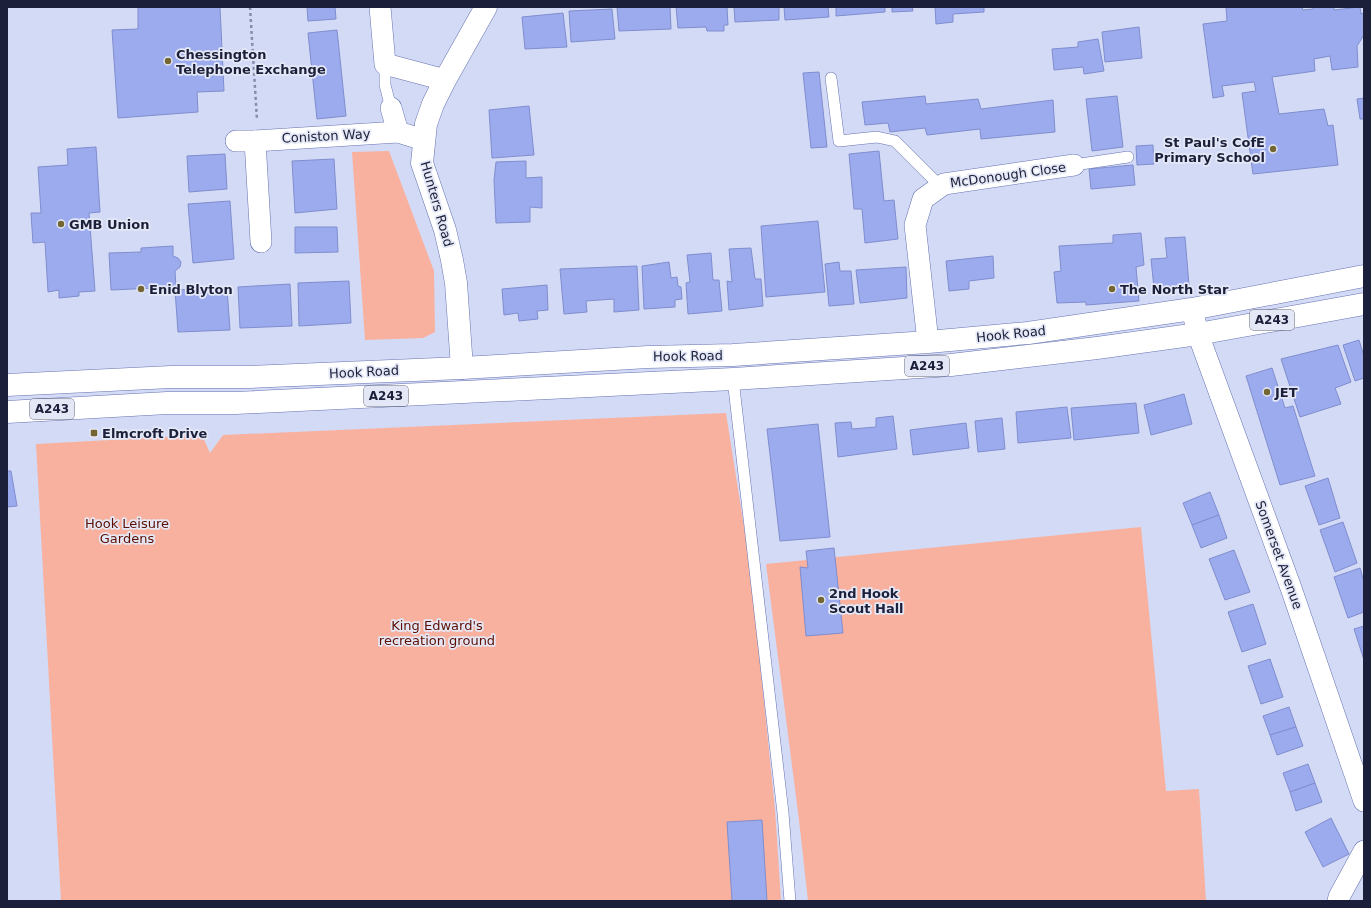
<svg xmlns="http://www.w3.org/2000/svg" width="1371" height="908" viewBox="0 0 1371 908" font-family="'DejaVu Sans',sans-serif">
<rect width="100%" height="100%" fill="#d3daf6"/>
<!-- green -->
<g fill="#f9b19f">
<polygon points="389,151 434,271 435,332 423,338 365,340 352,152"/>
<polygon points="726,413 750,565 775,809 781,901 61,901 36,444 202,435 210,453 223,435"/>
<polygon points="1141,527 1166,791 1199,789 1206,901 808,901 799,820 766,564"/>
</g>
<!-- building -->
<g fill="#9cabed" stroke="#808dce">
<polygon points="138,7 220,7 224,91 197,92 198,112 118,118 112,30 138,29"/>
<polygon points="307,7 335,7 336,19 308,21"/>
<polygon points="617,7 670,7 671,29 619,31"/>
<polygon points="676,7 727,7 728,25 724,25 724,31 707,31 706,27 678,28"/>
<polygon points="734,7 779,7 779,20 735,22"/>
<polygon points="784,7 828,7 829,17 785,20"/>
<polygon points="836,7 885,7 885,12 836,16"/>
<polygon points="892,7 912,7 913,11 892,12"/>
<polygon points="935,7 984,7 984,12 953,14 953,22 936,24"/>
<polygon points="1226,7 1302,7 1303,10 1313,9 1313,7 1334,7 1334,10 1360,7 1361,14 1364,13 1364,35 1357,46 1358,67 1332,70 1330,56 1314,59 1315,71 1272,77 1279,114 1324,109 1328,126 1333,125 1338,165 1253,174 1242,93 1256,91 1254,82 1222,86 1224,96 1213,98 1203,24 1227,21"/>
<polygon points="612,9 615,39 571,42 569,11"/>
<polygon points="563,13 567,47 525,49 522,17"/>
<polygon points="1139,27 1142,58 1105,62 1102,32"/>
<polygon points="337,30 346,116 317,119 308,33"/>
<polygon points="1098,39 1104,71 1084,74 1083,67 1054,70 1052,49 1078,47 1078,42"/>
<polygon points="819,72 827,147 811,148 803,73"/>
<polygon points="925,96 926,104 978,99 981,109 1053,100 1055,132 981,139 980,129 927,135 925,128 890,132 888,123 865,125 862,102"/>
<polygon points="1117,96 1123,147 1092,151 1086,99"/>
<polygon points="1364,98 1364,119 1360,119 1357,99"/>
<polygon points="529,106 534,155 492,158 489,110"/>
<polygon points="1153,145 1154,164 1137,165 1136,146"/>
<polygon points="96,147 100,212 89,213 95,291 79,292 79,296 59,298 59,290 48,292 45,242 33,243 31,213 41,213 38,167 68,165 67,149"/>
<polygon points="879,151 884,201 894,200 898,239 865,243 862,209 854,209 849,154"/>
<polygon points="225,154 227,189 189,192 187,156"/>
<polygon points="334,159 337,209 295,213 292,161"/>
<polygon points="526,161 526,178 542,177 542,208 530,207 530,222 496,223 494,180 496,162"/>
<polygon points="1133,165 1135,185 1091,189 1089,169"/>
<polygon points="230,201 234,259 193,263 188,204"/>
<polygon points="818,221 825,292 766,297 761,226"/>
<polygon points="295,227 337,227 338,252 295,253"/>
<polygon points="1141,233 1144,265 1136,267 1139,301 1086,305 1086,302 1057,303 1054,272 1061,271 1059,246 1113,243 1113,235"/>
<polygon points="1185,237 1189,285 1154,288 1151,259 1167,258 1165,238"/>
<polygon points="173,246 173,256 178,258 181,262 180,267 175,271 176,287 111,290 109,253 141,252 141,248"/>
<polygon points="751,248 755,279 761,279 763,306 729,310 727,281 732,282 729,249"/>
<polygon points="711,253 713,280 719,280 722,311 688,314 686,283 690,282 687,255"/>
<polygon points="993,256 994,278 969,281 969,289 949,291 946,261"/>
<polygon points="669,262 671,278 677,277 678,286 681,287 682,299 675,300 675,307 644,309 642,266"/>
<polygon points="839,262 840,271 851,271 854,304 829,306 825,264"/>
<polygon points="637,266 639,310 614,312 614,299 586,301 587,312 564,314 560,269"/>
<polygon points="906,267 907,298 860,303 856,270"/>
<polygon points="349,281 351,323 299,326 298,283"/>
<polygon points="290,284 292,326 240,328 238,287"/>
<polygon points="547,285 548,310 537,311 538,319 519,321 518,313 504,315 502,289"/>
<polygon points="227,288 230,330 178,332 175,290"/>
<polygon points="1359,340 1364,356 1364,378 1355,381 1343,345"/>
<polygon points="1338,345 1351,382 1335,388 1341,404 1300,417 1281,359"/>
<polygon points="1272,368 1285,408 1293,406 1315,476 1280,485 1246,376"/>
<polygon points="1184,394 1192,424 1151,435 1144,405"/>
<polygon points="1136,403 1139,433 1074,440 1071,408"/>
<polygon points="1067,407 1071,438 1018,443 1016,412"/>
<polygon points="893,416 897,449 838,457 835,423 851,422 852,429 876,427 876,418"/>
<polygon points="1002,418 1005,449 978,452 975,421"/>
<polygon points="966,423 969,448 913,455 910,430"/>
<polygon points="818,424 830,537 780,541 767,429"/>
<polygon points="7,471 11,471 17,506 7,507"/>
<polygon points="1328,478 1340,518 1319,525 1305,486"/>
<polygon points="1210,492 1219,515 1192,525 1183,503"/>
<polygon points="1219,515 1227,538 1201,548 1192,525"/>
<polygon points="1343,522 1357,563 1335,572 1320,530"/>
<polygon points="834,548 843,633 806,636 800,567 808,568 806,551"/>
<polygon points="1234,550 1250,592 1225,600 1209,559"/>
<polygon points="1360,568 1364,582 1364,612 1348,618 1334,577"/>
<polygon points="1253,604 1266,644 1242,652 1228,612"/>
<polygon points="1364,626 1364,660 1354,629"/>
<polygon points="1270,659 1283,697 1261,704 1248,666"/>
<polygon points="1289,707 1296,727 1270,735 1263,716"/>
<polygon points="1296,727 1303,746 1277,755 1270,735"/>
<polygon points="1308,764 1315,783 1290,792 1283,773"/>
<polygon points="1315,783 1322,802 1296,811 1290,792"/>
<polygon points="1331,818 1349,854 1323,867 1305,832"/>
<polygon points="762,820 767,901 732,901 727,822"/>
</g>
<g fill="none" stroke-linecap="round" stroke-linejoin="round">
<defs>
<g id="lane">
<polyline points="385,64 385,85 391,108"/>
<polyline points="831,78 839,141 877,137 895,141 941,187"/>
<polyline points="1074,165 1128,157"/>
<polyline points="733,379 783,813 790,901"/>
</g>
<g id="street">
<polyline points="380,7 385,64 445,80"/>
<polyline points="391,108 398,132 424,140"/>
<polyline points="236,141 255,141 261,242"/>
<polyline points="255,141 398,132"/>
<polyline points="1192,309 1198,334 1291,588 1364,801"/>
<polyline points="928,342 915,225 923,199 944,184 1074,165"/>
<polyline points="1338,901 1339,897 1364,851"/>
</g>
<polyline id="secondary" points="462,368 456,283 452,260 445,230 422,163 426,124 433,104 445,80 486,7"/>
<g id="highway">
<polyline points="7,385 171,377 249,377 462,368 648,357 733,355 928,342 1028,333 1192,309 1364,276"/>
<polyline points="7,412 167,403 236,403 733,379 951,365 1097,348 1198,334 1364,304"/>
</g>
</defs>
<!-- lane casing -->
<use href="#lane" stroke="#6673b1" stroke-width="12"/>
<!-- street casing -->
<use href="#street" stroke="#6673b1" stroke-width="22"/>
<!-- secondary casing -->
<use href="#secondary" stroke="#6673b1" stroke-width="23"/>
<!-- highway casing -->
<use href="#highway" stroke="#6673b1" stroke-width="23"/>
<!-- path -->
<polyline stroke="#878ca8" stroke-width="2.5" stroke-dasharray="3 3" stroke-linecap="butt" points="250,7 257,120"/>
<!-- lane -->
<use href="#lane" stroke="#fff" stroke-width="11"/>
<!-- street -->
<use href="#street" stroke="#fff" stroke-width="21"/>
<!-- secondary -->
<use href="#secondary" stroke="#fff" stroke-width="22"/>
<!-- highway -->
<use href="#highway" stroke="#fff" stroke-width="22"/>
</g>
<!-- markers -->
<g fill="#746633" stroke="#e4e8f6" stroke-width="1.5">
<circle cx="168" cy="61" r="4"/>
<circle cx="1273" cy="149" r="4"/>
<circle cx="61" cy="224" r="4"/>
<circle cx="141" cy="289" r="4"/>
<circle cx="1112" cy="289" r="4"/>
<circle cx="1267" cy="392" r="4"/>
<rect x="90" y="429" width="8" height="8" rx="2"/>
<circle cx="821" cy="600" r="4"/>
</g>
<g text-anchor="middle" dominant-baseline="central" stroke-width="3.5" stroke-linejoin="round" paint-order="stroke">
<!-- shield labels -->
<g fill="#e4e8f6" stroke="#575b72" stroke-width="1">
<rect x="1250" y="310" width="44" height="20" rx="3"/>
<rect x="905" y="356" width="44" height="20" rx="3"/>
<rect x="364" y="386" width="44" height="20" rx="3"/>
<rect x="30" y="399" width="44" height="20" rx="3"/>
</g>
<g font-size="12" font-weight="bold" fill="#1b1f39">
<text x="1272" y="320">A243</text>
<text x="927" y="366">A243</text>
<text x="386" y="396">A243</text>
<text x="52" y="409">A243</text>
</g>
<!-- poi labels -->
<g font-size="13" font-weight="bold" fill="#1b1f39" stroke="#e4e8f6" text-anchor="start">
<text x="176" y="54">Chessington<tspan x="176" dy="15">Telephone Exchange</tspan></text>
<text x="1265" y="142" text-anchor="end">St Paul's CofE<tspan x="1265" dy="15">Primary School</tspan></text>
<text x="69" y="224">GMB Union</text>
<text x="149" y="289">Enid Blyton</text>
<text x="1120" y="289">The North Star</text>
<text x="1275" y="392">JET</text>
<text x="102" y="433">Elmcroft Drive</text>
<text x="829" y="593">2nd Hook<tspan x="829" dy="15">Scout Hall</tspan></text>
</g>
<!-- street labels -->
<g font-size="13" fill="#1b1f39" stroke="#e4e8f6">
<text transform="translate(326 136) rotate(-3)">Coniston Way</text>
<text transform="translate(1008 175) rotate(-8)">McDonough Close</text>
<text transform="translate(437 204) rotate(74)">Hunters Road</text>
<text transform="translate(1011 334) rotate(-6)">Hook Road</text>
<text transform="translate(688 356) rotate(-1)">Hook Road</text>
<text transform="translate(364 372) rotate(-3)">Hook Road</text>
<text transform="translate(1279 555) rotate(70)">Somerset Avenue</text>
</g>
<!-- park labels -->
<g font-size="13" fill="#5c0e00" stroke="#e4e8f6">
<text x="127" y="523">Hook Leisure<tspan x="127" dy="15">Gardens</tspan></text>
<text x="437" y="625">King Edward's<tspan x="437" dy="15">recreation ground</tspan></text>
</g>
</g>
<!-- border -->
<rect width="1371" height="908" fill="none" stroke="#1b1f39" stroke-width="16"/>
</svg>
